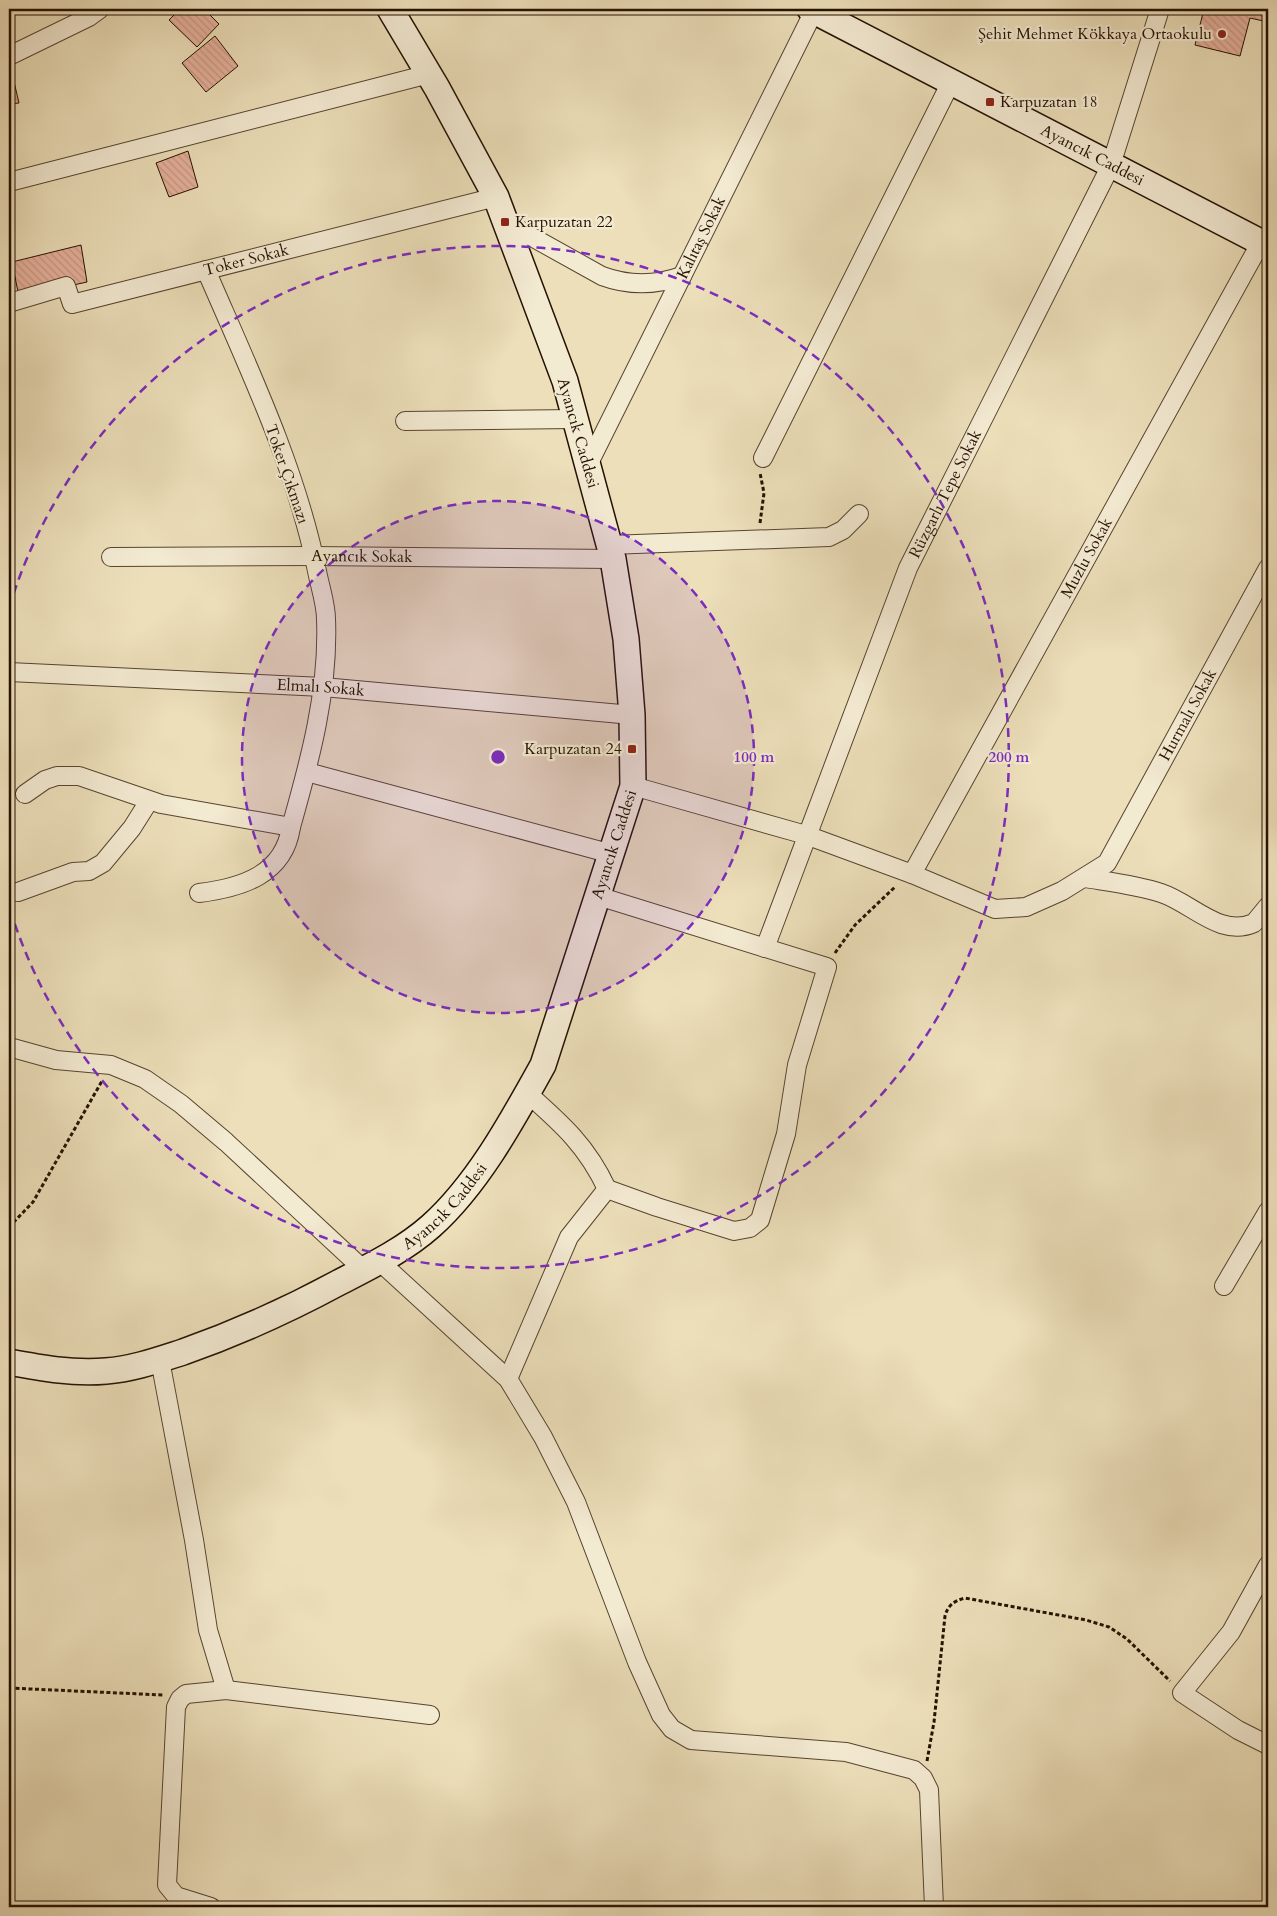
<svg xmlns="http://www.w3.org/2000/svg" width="1277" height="1916" viewBox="0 0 1277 1916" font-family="Cardo,serif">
<defs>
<pattern id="building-back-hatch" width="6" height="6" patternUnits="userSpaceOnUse" patternTransform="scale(1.25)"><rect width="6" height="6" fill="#e6b19c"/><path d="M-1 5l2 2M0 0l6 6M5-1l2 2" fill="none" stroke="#c59785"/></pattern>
</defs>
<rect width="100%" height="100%" fill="#ecdfba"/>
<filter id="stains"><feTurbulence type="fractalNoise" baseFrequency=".004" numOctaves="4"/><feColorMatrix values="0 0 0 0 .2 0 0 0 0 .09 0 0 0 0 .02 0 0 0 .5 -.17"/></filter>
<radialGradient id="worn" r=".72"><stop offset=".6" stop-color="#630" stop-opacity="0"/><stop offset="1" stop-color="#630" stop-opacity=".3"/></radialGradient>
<!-- building -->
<g fill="url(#building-back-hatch)" stroke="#251100">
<polygon points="180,9 204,9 219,24 197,47 169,20"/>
<polygon points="1204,9 1268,9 1268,22 1250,18 1240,56 1195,45"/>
<polygon points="215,36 238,66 206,92 182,63"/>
<polygon points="11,69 19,103 9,104 9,70"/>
<polygon points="188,151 198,187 169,197 156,163"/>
<polygon points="81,245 87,282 19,297 12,262"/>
</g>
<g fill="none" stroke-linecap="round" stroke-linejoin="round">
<defs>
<g id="street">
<polyline points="9,56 89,17 100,9"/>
<polyline points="9,182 429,74"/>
<path d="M505,222L602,276C629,286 654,286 682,276"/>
<path id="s1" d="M9,303L66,286L72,304L496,197"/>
<polyline points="405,421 575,419"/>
<polyline points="763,458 951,82"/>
<path id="s2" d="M588,465L814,11"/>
<polyline points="609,545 829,537 843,530 859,514"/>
<path id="s3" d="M111,557L314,556L613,559"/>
<path id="s4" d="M9,672L323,687L632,715"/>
<polyline points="307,772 612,854"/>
<path id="s5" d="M633,786L806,835L912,874L995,909L1026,907L1062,891L1107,863L1268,568"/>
<path d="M25,794L45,780L57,776H79L161,804L291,827C310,760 329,690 326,619C326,604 320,587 317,571C296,467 248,367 206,270"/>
<path id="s6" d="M912,874L1261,242"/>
<path d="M1085,878C1110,882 1137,885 1161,893C1192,903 1220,938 1254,923L1268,906"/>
<polyline points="18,892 73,872 89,871 103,863 132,828 149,801"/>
<path d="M199,893C241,888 284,875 291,827"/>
<path id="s7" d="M765,948L908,568L1111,165L1160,9"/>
<polyline points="9,1047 56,1060 111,1065 145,1079 181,1104 226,1142 364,1270"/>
<path d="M527,1093C562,1124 587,1146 607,1189"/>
<polyline points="379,1261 508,1379 543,1437 576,1502 637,1662 661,1715 672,1729 691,1740 846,1752 914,1770 923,1778 929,1790 934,1907"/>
<polyline points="1224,1286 1268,1211"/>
<polyline points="160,1360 194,1540 208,1630 226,1690"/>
<polyline points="508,1379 569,1237 607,1189 657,1207 734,1231 750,1228 760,1220 786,1134 797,1065 827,967 598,896"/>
<polyline points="1268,1565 1231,1632 1182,1693 1238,1730 1268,1745"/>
<polyline points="211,1907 176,1896 167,1885 176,1707 180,1699 186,1694 226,1690 430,1715"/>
</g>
<g id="secondary">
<path id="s8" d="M810,9L1268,246"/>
<path id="s9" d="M9,1362C41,1368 73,1374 106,1371C133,1369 158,1360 183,1352C237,1333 288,1310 338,1283C371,1266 404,1250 431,1226C478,1184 513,1119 543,1065L633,786L632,715L626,639L613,559L565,381L496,197L437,88L390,9"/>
</g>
</defs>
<!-- street casing -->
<use href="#street" stroke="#57442e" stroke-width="20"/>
<!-- secondary casing -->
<use href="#secondary" stroke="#251100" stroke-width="28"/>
<!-- path -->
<g stroke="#251100" stroke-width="3" stroke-dasharray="4 2.5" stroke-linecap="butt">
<polyline points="760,523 764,493 760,473"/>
<polyline points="835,953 855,925 896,886"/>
<polyline points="9,1227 33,1202 102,1081"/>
<polyline points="9,1688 163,1695"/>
<path d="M927,1761L934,1722L945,1616C948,1605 954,1601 965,1598L1086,1620L1109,1627L1127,1639L1170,1681"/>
</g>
<!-- street -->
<use href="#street" stroke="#f3ead2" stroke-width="18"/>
<!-- secondary -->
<use href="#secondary" stroke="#f3ead2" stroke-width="25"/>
</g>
<!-- distance rings -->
<circle cx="498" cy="757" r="256" fill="#7b2cbf" fill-opacity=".12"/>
<g fill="none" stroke="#7b2cbf" stroke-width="2.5" stroke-dasharray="9 6">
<circle cx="498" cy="757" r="256"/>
<path d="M9 608A511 511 0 1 1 9 906"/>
</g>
<!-- markers -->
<g fill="#8f2418" stroke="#f3ead2" stroke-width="2">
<circle cx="1222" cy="34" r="5"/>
<rect x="985" y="97" width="10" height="10" rx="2.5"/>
<rect x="500" y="217" width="10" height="10" rx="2.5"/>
<rect x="627" y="744" width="10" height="10" rx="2.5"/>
</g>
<g text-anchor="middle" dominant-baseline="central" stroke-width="4.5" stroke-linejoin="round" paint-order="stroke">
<!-- poi labels -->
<g font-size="16" fill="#251100" stroke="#f3ead2" text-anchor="end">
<text x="1212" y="34">Şehit Mehmet Kökkaya Ortaokulu</text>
<text x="1000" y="102" text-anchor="start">Karpuzatan 18</text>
<text x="515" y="222" text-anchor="start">Karpuzatan 22</text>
<text x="622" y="749">Karpuzatan 24</text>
</g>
<!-- street labels -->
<g font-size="16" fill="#251100" stroke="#f3ead2">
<text stroke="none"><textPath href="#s8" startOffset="318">Ayancık Caddesi</textPath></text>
<text stroke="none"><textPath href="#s2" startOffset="254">Kalıtaş Sokak</textPath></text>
<text stroke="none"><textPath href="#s1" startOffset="258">Toker Sokak</textPath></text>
<text transform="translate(578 433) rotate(74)">Ayancık Caddesi</text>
<text transform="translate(287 474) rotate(71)">Toker Çıkmazı</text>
<text stroke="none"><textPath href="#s7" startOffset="489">Rüzgarlı Tepe Sokak</textPath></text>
<text stroke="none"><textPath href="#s3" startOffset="251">Ayancık Sokak</textPath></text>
<text stroke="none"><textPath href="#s6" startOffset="361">Muzlu Sokak</textPath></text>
<text stroke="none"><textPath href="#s4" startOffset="312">Elmalı Sokak</textPath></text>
<text stroke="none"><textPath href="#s5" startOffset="675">Hurmalı Sokak</textPath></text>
<text stroke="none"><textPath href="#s9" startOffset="885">Ayancık Caddesi</textPath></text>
<text stroke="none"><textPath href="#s9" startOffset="480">Ayancık Caddesi</textPath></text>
</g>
</g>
<circle cx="498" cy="757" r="8" fill="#7b2cbf" stroke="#f3ead2" stroke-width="2.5"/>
<g font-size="15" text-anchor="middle" font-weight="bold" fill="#7b2cbf" stroke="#f3ead2" stroke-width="4.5" stroke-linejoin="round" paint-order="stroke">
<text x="754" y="762">100 m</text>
<text x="1009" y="762">200 m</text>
</g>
<!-- margin -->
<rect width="1277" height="1916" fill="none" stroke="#ecdfba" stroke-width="30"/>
<rect x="10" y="10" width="1257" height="1896" fill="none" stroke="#251100" stroke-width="2.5"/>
<rect x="15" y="15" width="1247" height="1886" fill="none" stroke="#251100"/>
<rect width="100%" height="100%" filter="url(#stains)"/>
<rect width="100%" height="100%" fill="url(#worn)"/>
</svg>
